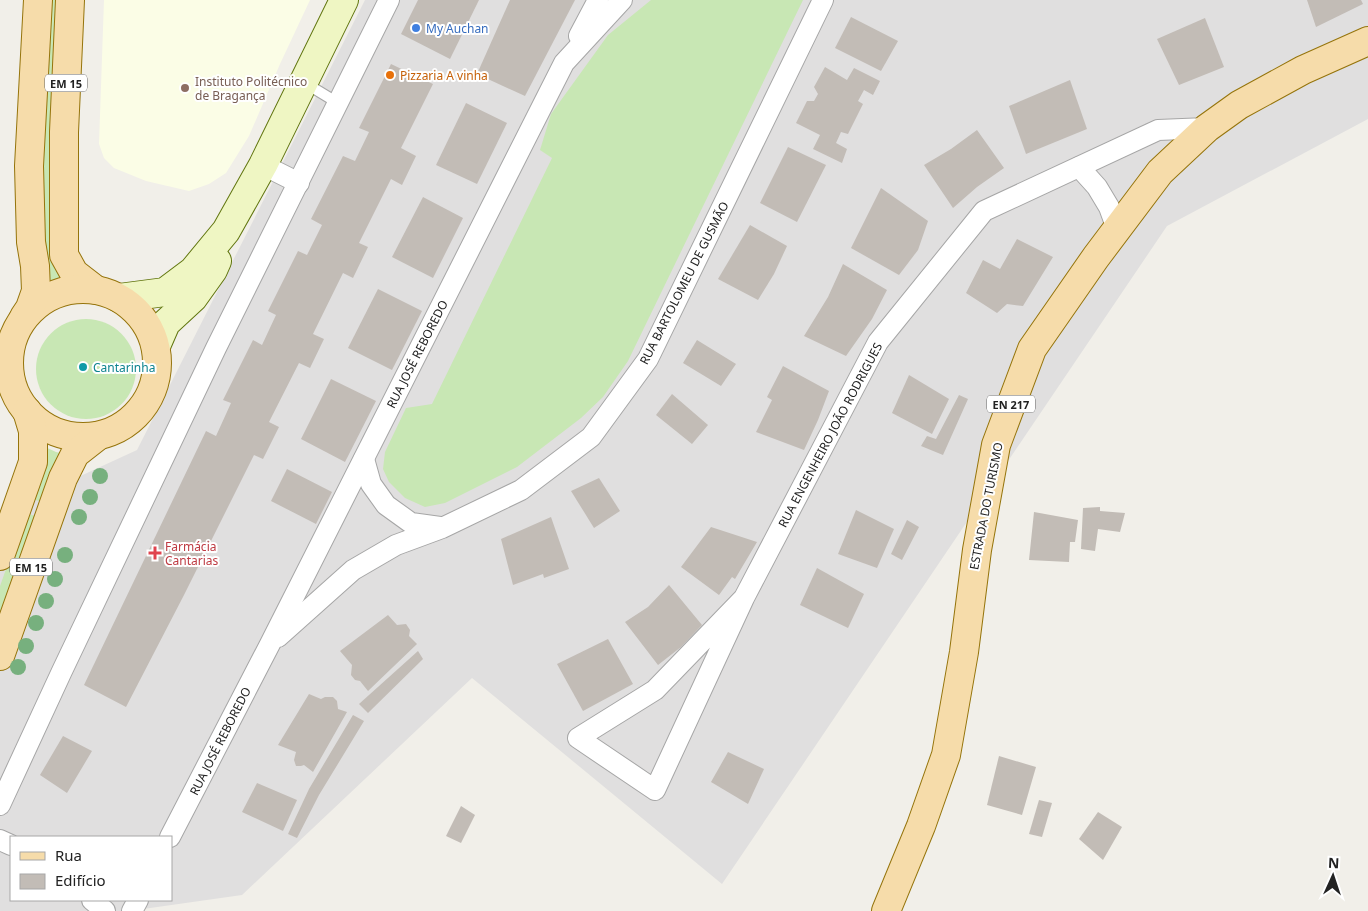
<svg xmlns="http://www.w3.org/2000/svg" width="1368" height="911" viewBox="0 0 1368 911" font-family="'Noto Sans',sans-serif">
<rect width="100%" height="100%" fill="#f1efe9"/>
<!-- residential -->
<path fill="#e0dfdf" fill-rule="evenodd" d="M365,0H1368V119L1167,226L722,884L472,678L242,895L129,911H0V513L137,450ZM11,837H171V900H11Z"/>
<!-- education -->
<polygon fill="#fbfde6" points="104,0 310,0 280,64 249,136 226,173 209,184 189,191 146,181 114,168 104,158 99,144"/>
<!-- grass -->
<g fill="#c8e7b4">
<polygon points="51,0 56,0 51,120 49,238 52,255 66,280 49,285 42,244 43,169"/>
<polygon points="651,0 803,0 628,361 603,397 581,418 517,467 445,503 425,507 405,498 389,482 383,469 385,452 406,408 432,404 552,158 540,150 551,114 608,35"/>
<circle cx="86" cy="369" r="50"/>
<polygon points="43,446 56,452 65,454 44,503 33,499"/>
<polygon points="26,513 38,517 0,624 0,586"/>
</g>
<!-- building -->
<g fill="#c2bcb6">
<polygon points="418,0 479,0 450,59 401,34"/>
<polygon points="510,0 575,0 525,96 477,74"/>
<polygon points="1307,0 1361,0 1363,4 1316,27"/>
<polygon points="851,17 898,41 881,71 835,48"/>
<polygon points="1205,18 1224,67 1179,85 1157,39"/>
<polygon points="391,64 433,84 401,148 416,156 402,185 391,179 359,243 368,247 353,278 343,273 313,334 324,339 310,368 299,363 269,422 279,427 263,459 254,455 184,595 126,707 84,685 206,431 216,436 231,403 223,400 253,340 262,345 276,315 268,311 298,251 307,255 322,225 311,219 343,156 355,161 369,132 359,128"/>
<polygon points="825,67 847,80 854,68 880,81 873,95 864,90 858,101 863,104 848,134 841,132 836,143 847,149 842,163 813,149 820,135 796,123 807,101 814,101 818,94 814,87"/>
<polygon points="1070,80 1087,129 1026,154 1009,106"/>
<polygon points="466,103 507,123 477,184 436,165"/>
<polygon points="977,130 1004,168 977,187 953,208 924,165 951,149"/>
<polygon points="788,147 826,165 797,222 760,203"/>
<polygon points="881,188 928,221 918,250 899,275 851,248"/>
<polygon points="423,197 463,218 433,278 392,257"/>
<polygon points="750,225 787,246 774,274 758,300 718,279"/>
<polygon points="1017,239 1053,257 1023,306 1007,304 997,313 966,293 983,260 1000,269"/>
<polygon points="843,264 887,290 872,319 846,356 804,336 828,297"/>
<polygon points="378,289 422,311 392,370 348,348"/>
<polygon points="697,340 736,364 721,386 683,363"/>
<polygon points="783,366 829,391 818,420 804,450 756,432 772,400 767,397"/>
<polygon points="909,375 949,399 932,434 892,413"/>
<polygon points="331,379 376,401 345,462 301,439"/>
<polygon points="672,394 708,425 692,444 656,415"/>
<polygon points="959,395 968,399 943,455 921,446 927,436 936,439"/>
<polygon points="287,469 332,492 316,524 271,501"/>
<polygon points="599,478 620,511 594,528 571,491"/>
<polygon points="1100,507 1100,511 1125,513 1120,532 1098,529 1095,551 1081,549 1083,508"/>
<polygon points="856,510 894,529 877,568 838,554"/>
<polygon points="1034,512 1078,520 1075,542 1070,542 1069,562 1029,560"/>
<polygon points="551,517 569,569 544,578 543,574 513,585 501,539"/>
<polygon points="907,520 919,527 902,560 891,554"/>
<polygon points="711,527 757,542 735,579 732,577 719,595 681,567"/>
<polygon points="817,568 864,594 848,628 800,605"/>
<polygon points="669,585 702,625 681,647 658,665 625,622 648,607"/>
<polygon points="388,615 397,625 406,624 410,630 409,636 417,644 368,691 360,681 355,680 351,675 352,665 340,651"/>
<polygon points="608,639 633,684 583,711 557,664"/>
<polygon points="418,651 423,659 368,713 359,704"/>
<polygon points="309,694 321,699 325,697 333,697 337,701 338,709 347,712 313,772 304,765 301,766 296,766 294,760 296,752 278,745"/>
<polygon points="353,715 364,721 319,795 297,838 288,834 309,789"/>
<polygon points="63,736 92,751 67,793 40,775"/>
<polygon points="728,752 764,769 748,804 711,782"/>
<polygon points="999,756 1036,767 1022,815 987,805"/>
<polygon points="257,783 297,800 283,831 242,812"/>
<polygon points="1039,800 1052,803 1042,837 1029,834"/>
<polygon points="461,806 475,815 461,843 446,836"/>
<polygon points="1098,812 1122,827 1103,860 1079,839"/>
</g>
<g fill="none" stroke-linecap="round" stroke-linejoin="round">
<defs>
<polyline id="lane" points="305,83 338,103"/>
<g id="street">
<polyline points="579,36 598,0"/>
<polyline points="263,165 299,183"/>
<polyline points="1079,167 1097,187 1109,207 1117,229"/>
<polyline points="364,459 371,484 386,505 411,523 440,527"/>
<polyline points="744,598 655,790 578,738 655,690 744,598 878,342 984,211 1158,130 1207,128"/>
<polyline points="278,637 353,570 396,545 442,528 521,490 591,437 648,359 823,0"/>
<polyline points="0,805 62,671 216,348 389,0"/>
<polyline points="170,837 270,644 564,63 622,0"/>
<polyline points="0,840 11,845"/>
<polyline points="92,900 105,911"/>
<polyline points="132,911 138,900"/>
</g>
<g id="secondary">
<polyline points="119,298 165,292 193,271 226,231 263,165 344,0"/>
<polyline points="156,346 166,323 193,298 213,270 217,261"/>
</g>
<g id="primary">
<polyline points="70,0 64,132 64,255 74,273 96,290"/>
<circle cx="83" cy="363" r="74"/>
<polyline points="24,317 30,308 36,291 35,266 31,242 29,166 38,0"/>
<polyline points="0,556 33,462 33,431 27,411"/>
<polyline points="0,656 63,478 75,454 98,436"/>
<polyline points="886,911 921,826 946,755 964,652 977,550 996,445 1032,349 1096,257 1160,172 1207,128 1239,105 1303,70 1368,41"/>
</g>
</defs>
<!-- lane casing -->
<use href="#lane" stroke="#a6a6a6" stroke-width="12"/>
<!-- street casing -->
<use href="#street" stroke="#a6a6a6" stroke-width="22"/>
<!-- secondary casing -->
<use href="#secondary" stroke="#60750d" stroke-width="30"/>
<!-- primary casing -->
<use href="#primary" stroke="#95740b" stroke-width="30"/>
<!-- lane -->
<use href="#lane" stroke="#fff" stroke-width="10"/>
<!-- street -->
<use href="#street" stroke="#fff" stroke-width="20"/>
<!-- secondary -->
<use href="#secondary" stroke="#eff6c3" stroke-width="28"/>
<!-- primary -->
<use href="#primary" stroke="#f6dcaa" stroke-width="28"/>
</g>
<!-- trees -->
<g fill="#77b07e">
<circle cx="100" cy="476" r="8"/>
<circle cx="90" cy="497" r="8"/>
<circle cx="79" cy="517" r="8"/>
<circle cx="65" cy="555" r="8"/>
<circle cx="55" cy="579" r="8"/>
<circle cx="46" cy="601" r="8"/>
<circle cx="36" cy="623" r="8"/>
<circle cx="26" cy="646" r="8"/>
<circle cx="18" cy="667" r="8"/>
</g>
<!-- markers -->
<circle fill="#3f7fe0" stroke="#fff" stroke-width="2" cx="416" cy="28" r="5"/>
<circle fill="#e8710a" stroke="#fff" stroke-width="2" cx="390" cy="75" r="5"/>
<circle fill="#8d6e63" stroke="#fff" stroke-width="2" cx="185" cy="88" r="5"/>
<circle fill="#0f9aa8" stroke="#fff" stroke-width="2" cx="83" cy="367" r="5"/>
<path fill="#e0444e" stroke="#fff" stroke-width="2" d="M152.5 545.5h5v5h5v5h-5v5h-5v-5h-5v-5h5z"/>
<g text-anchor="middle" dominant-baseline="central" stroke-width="4" stroke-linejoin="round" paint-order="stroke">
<!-- shield labels -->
<g fill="#fff" stroke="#646464" stroke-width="1">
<rect x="45" y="74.5" width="42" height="17" rx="4"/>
<rect x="987" y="395.5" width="48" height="17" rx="4"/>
<rect x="10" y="558.5" width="42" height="17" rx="4"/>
</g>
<g font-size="11" font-weight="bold" fill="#222">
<text x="66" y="83">EM 15</text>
<text x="1011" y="404">EN 217</text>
<text x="31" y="567">EM 15</text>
</g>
<!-- shop labels -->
<g font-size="12" fill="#366cbe" stroke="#fff" text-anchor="start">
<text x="426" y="28">My Auchan</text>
</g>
<!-- food labels -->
<g font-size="12" fill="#c56008" stroke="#fff" text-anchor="start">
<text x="400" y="75">Pizzaria A vinha</text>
</g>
<!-- education labels -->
<g font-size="12" fill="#785e54" stroke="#fff" text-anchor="start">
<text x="195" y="81">Instituto Politécnico<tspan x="195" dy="14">de Bragança</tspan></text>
</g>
<!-- street labels -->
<g font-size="12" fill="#222" stroke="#fff">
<text transform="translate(684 283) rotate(-63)">RUA BARTOLOMEU DE GUSMÃO</text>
<text transform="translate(417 354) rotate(-63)">RUA JOSÉ REBOREDO</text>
<text transform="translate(830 435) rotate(-62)">RUA ENGENHEIRO JOÃO RODRIGUES</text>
<text transform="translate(986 506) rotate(-79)">ESTRADA DO TURISMO</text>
<text transform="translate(220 741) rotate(-63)">RUA JOSÉ REBOREDO</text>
</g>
<!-- culture labels -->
<g font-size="12" fill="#0d838f" stroke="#fff" text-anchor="start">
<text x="93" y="367">Cantarinha</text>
</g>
<!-- health labels -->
<g font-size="12" fill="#be3a42" stroke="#fff" text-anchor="start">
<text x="165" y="546">Farmácia<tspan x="165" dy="14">Cantarias</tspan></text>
</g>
</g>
<!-- legend -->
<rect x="10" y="836" width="162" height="65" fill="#ffffff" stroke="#a7a7a7"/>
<rect x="20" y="852" width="25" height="8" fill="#f6dcaa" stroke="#a7a7a7"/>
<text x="55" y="861" font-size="15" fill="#222222">Rua</text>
<rect x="20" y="874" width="25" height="15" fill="#c2bcb6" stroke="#a7a7a7"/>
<text x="55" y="886" font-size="15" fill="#222222">Edifício</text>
<!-- north arrow -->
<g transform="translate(1333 876) rotate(3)" stroke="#ffffff" stroke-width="4" paint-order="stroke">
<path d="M0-4L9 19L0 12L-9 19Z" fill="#222222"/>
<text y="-8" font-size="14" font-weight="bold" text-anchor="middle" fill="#222222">N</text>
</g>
</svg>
